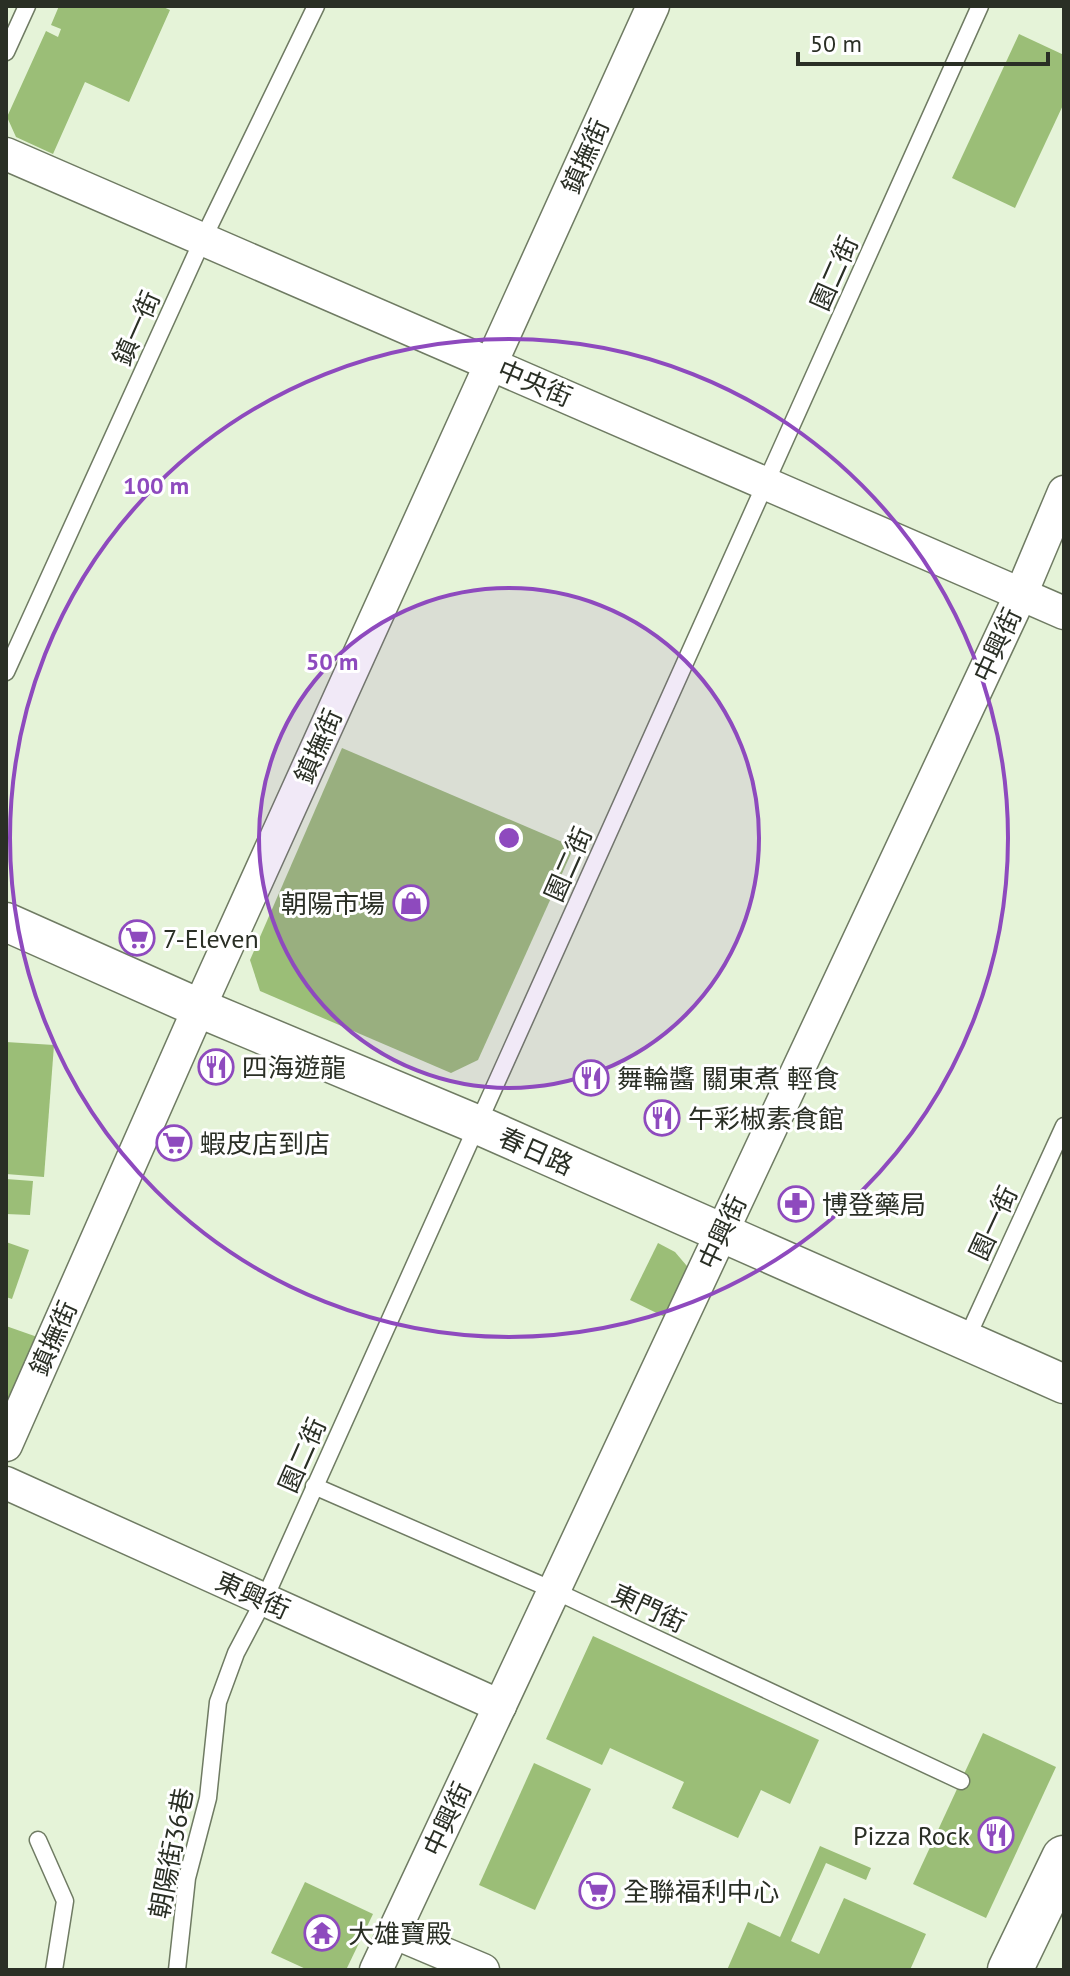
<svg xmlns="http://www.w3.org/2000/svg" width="1070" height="1976" viewBox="0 0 1070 1976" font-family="'PT Sans','Noto Sans TC',sans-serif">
<rect width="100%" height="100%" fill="#e5f3d8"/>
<!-- building -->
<g fill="#9bbe77">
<polygon points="59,6 161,6 170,10 129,102 85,82 53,154 16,137 7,117 46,31 58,37 61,29 51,25"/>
<polygon points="1019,34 1064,55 1064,103 1015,208 952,178"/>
<polygon points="342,748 574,847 478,1060 451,1073 260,991 250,960"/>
<polygon points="6,1042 54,1045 44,1177 6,1174"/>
<polygon points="6,1179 33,1181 30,1215 6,1214"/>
<polygon points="6,1242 29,1250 12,1299 6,1297"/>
<polygon points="658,1243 675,1252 692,1272 669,1319 630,1300"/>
<polygon points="6,1326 43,1339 6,1427"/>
<polygon points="593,1636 819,1740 790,1804 761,1790 738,1838 672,1808 684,1782 610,1748 602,1765 546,1739"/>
<polygon points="983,1733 1056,1767 986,1918 913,1884"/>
<polygon points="534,1763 591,1789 535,1910 479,1885"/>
<polygon points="820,1846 871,1868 866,1880 826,1863 791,1941 819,1954 844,1898 926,1934 910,1970 727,1970 748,1922 780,1937"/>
<polygon points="305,1882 373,1914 346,1970 308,1970 271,1953"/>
</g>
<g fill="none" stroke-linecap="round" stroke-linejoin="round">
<defs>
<g id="service">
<polyline points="6,52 27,6"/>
<polyline points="6,672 203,239 316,6"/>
<polyline points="966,1340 1064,1126"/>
<polyline points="314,1486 553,1590 961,1781"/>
<polyline points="38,1840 65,1901 54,1970"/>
<polyline points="177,1970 187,1878 208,1798 218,1702 236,1653 264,1600 980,6"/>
</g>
<g id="minor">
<polyline points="6,154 1064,613"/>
<polyline points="6,1445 199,1008 653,6"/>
<polyline points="6,1483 500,1706"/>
<polyline points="393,1932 483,1970"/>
<polyline points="376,1970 1021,594 1064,492"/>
</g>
<polyline id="tertiary" points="6,922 199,1008 476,1124 1064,1384"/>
<polyline id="secondary" points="1010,1970 1064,1858"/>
</defs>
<!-- service casing -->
<use href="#service" stroke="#6f7b63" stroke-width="19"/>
<!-- minor casing -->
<use href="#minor" stroke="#6f7b63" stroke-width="35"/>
<!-- tertiary casing -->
<use href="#tertiary" stroke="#6f7b63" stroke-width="41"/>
<!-- secondary casing -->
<use href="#secondary" stroke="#6f7b63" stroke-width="47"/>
<!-- service -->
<use href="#service" stroke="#fff" stroke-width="16"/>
<!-- minor -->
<use href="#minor" stroke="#fff" stroke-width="32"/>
<!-- tertiary -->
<use href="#tertiary" stroke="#fff" stroke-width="38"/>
<!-- secondary -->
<use href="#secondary" stroke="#fff" stroke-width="44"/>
</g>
<!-- distance rings -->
<circle cx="509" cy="838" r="250" fill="#8e4abe" fill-opacity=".12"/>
<g fill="none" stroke="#8e4abe" stroke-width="4">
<circle cx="509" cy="838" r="250"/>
<circle cx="509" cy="838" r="499"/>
</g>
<!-- icons -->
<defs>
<symbol id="shop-ring" viewBox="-11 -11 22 22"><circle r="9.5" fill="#fff" stroke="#8e4abe" stroke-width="1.5"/><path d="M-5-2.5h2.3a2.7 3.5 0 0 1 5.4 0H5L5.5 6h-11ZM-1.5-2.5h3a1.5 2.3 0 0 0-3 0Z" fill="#8e4abe"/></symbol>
<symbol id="supermarket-ring" viewBox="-11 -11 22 22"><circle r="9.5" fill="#fff" stroke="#8e4abe" stroke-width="1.5"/><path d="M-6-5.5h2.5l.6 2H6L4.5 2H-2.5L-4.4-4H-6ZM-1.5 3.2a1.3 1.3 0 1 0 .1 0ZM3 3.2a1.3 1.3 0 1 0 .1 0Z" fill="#8e4abe"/></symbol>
<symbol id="restaurant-ring" viewBox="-11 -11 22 22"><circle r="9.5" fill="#fff" stroke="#8e4abe" stroke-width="1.5"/><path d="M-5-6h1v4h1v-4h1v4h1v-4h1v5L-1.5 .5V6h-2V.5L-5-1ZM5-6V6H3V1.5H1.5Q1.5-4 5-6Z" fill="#8e4abe"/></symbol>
<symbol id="pharmacy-ring" viewBox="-11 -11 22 22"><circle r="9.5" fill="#fff" stroke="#8e4abe" stroke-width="1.5"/><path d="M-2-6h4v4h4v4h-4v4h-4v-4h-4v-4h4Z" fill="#8e4abe"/></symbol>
<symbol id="temple-ring" viewBox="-11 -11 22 22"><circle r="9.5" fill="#fff" stroke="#8e4abe" stroke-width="1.5"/><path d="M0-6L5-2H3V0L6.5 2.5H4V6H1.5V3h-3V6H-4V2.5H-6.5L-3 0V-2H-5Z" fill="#8e4abe"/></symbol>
</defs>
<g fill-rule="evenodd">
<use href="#shop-ring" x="391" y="883" width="40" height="40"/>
<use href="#supermarket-ring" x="117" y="918" width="40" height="40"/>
<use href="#restaurant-ring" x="196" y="1047" width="40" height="40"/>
<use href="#restaurant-ring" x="571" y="1058" width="40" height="40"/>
<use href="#restaurant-ring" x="642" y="1098" width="40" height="40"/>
<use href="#supermarket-ring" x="154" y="1123" width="40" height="40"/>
<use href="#pharmacy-ring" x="776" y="1184" width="40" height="40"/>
<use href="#restaurant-ring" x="976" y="1815" width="40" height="40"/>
<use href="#supermarket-ring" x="577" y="1871" width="40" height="40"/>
<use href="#temple-ring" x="302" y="1913" width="40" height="40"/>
</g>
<g text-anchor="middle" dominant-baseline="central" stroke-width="6" stroke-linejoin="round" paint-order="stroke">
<!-- street labels -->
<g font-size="26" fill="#2a2f25" stroke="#fff">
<text transform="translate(585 156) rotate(-66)">鎮撫街</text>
<text transform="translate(834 273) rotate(-66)">園二街</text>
<text transform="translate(136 328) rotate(-66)">鎮一街</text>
<text transform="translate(535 383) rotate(23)">中央街</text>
<text transform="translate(997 645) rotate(-65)">中興街</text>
<text transform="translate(318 746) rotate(-66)">鎮撫街</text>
<text transform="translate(568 864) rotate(-66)">園二街</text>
<text transform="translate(536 1151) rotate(24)">春日路</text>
<text transform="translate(993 1223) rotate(-65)">園一街</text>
<text transform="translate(722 1232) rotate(-65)">中興街</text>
<text transform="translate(53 1338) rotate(-66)">鎮撫街</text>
<text transform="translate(302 1455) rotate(-66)">園二街</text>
<text transform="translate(253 1595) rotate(24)">東興街</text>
<text transform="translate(649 1608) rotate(25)">東門街</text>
<text transform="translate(447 1819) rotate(-65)">中興街</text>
<text transform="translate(171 1853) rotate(-79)">朝陽街36巷</text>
</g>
<!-- poi labels -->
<g font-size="26" fill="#2a2f25" stroke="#fff" text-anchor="start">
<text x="385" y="903" text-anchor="end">朝陽市場</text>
<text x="163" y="938">7-Eleven</text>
<text x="242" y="1067">四海遊龍</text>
<text x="617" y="1078">舞輪醬 關東煮 輕食</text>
<text x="688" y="1118">午彩椒素食館</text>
<text x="200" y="1143">蝦皮店到店</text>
<text x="822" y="1204">博登藥局</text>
<text x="970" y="1835" text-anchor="end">Pizza Rock</text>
<text x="623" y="1891">全聯福利中心</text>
<text x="348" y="1933">大雄寶殿</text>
</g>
</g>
<circle cx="509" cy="838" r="12" fill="#8e4abe" stroke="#fff" stroke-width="4"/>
<g font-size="24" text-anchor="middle" font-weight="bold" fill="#8e4abe" stroke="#fff" stroke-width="6" stroke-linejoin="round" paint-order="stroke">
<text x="156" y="494">100 m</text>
<text x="332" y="670">50 m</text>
</g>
<!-- border -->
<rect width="1070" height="1976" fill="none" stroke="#2a2f25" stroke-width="16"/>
<!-- scale -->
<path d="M798 52v12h250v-12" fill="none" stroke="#2a2f25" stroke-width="4"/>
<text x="810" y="52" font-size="24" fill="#2a2f25" stroke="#ffffff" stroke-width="6" paint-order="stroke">50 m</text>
</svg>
